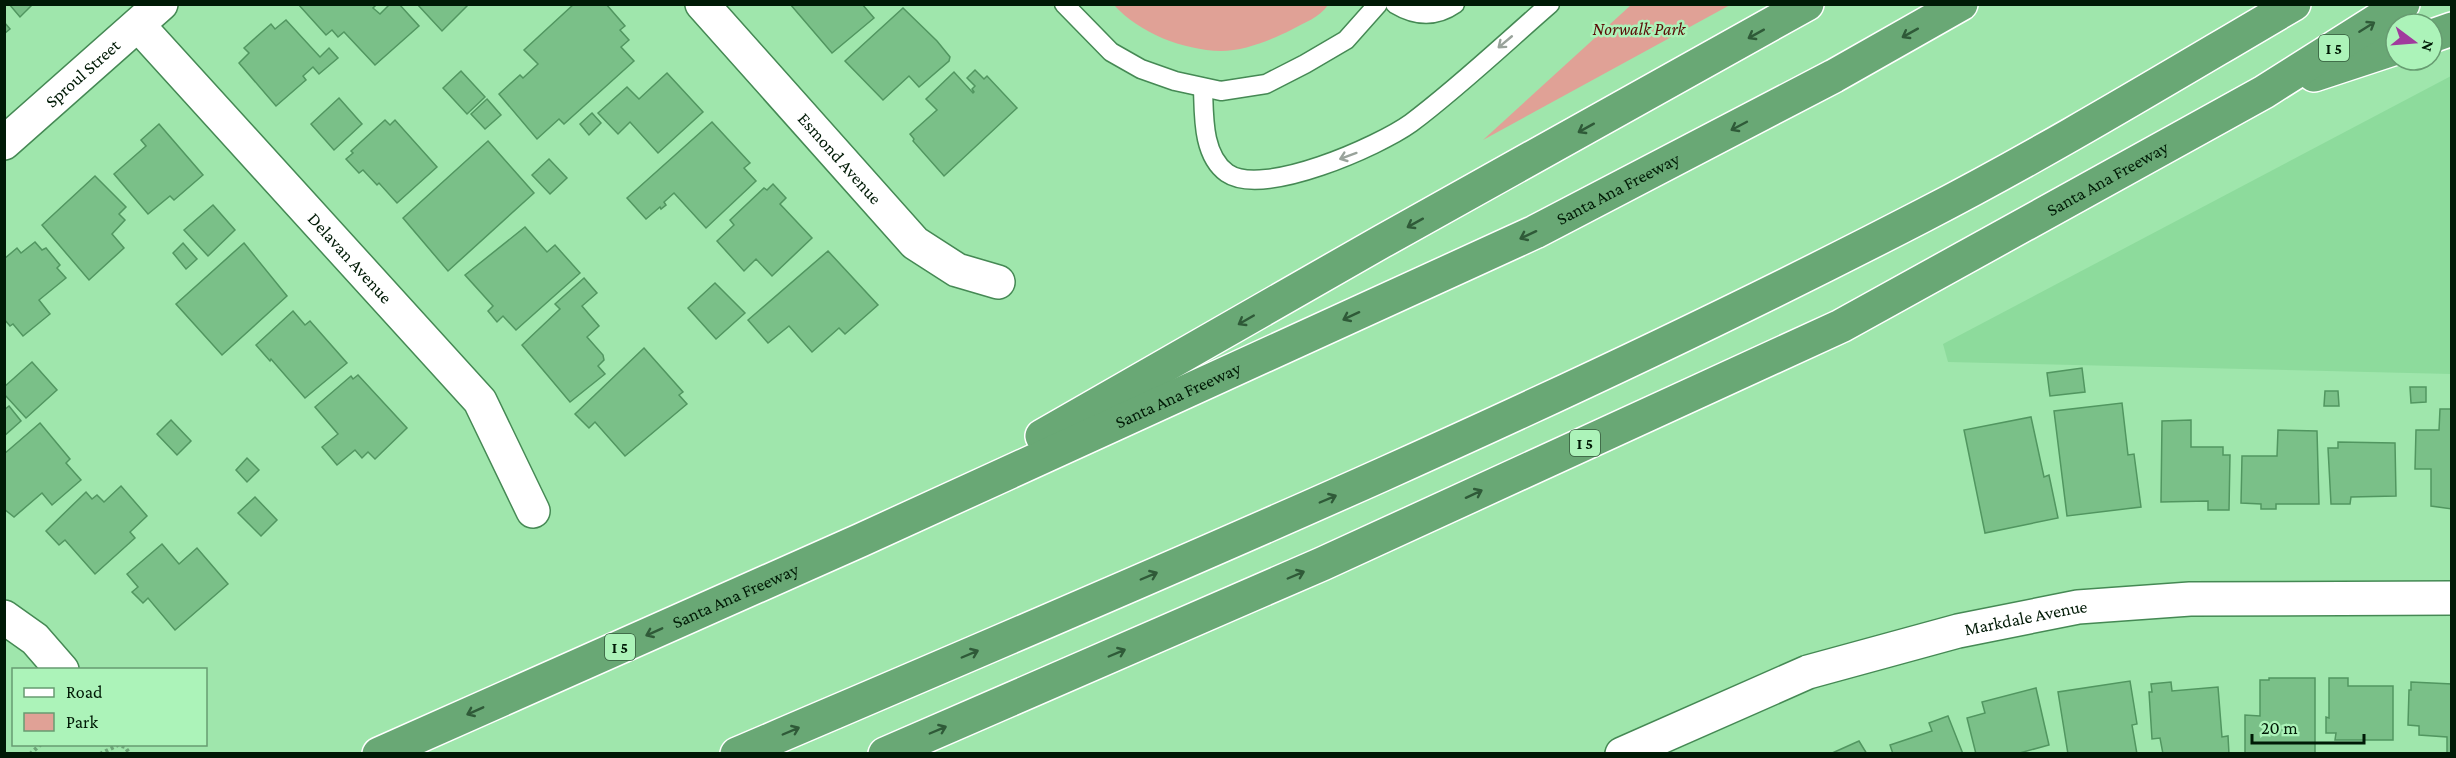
<svg xmlns="http://www.w3.org/2000/svg" width="2456" height="758" viewBox="0 0 2456 758" font-family="'Crimson Pro',serif">
<rect width="100%" height="100%" fill="#9fe6ac"/>
<!-- built -->
<polygon fill="#8ddb9c" points="2451,76 2451,374 1948,362 1943,344"/>
<!-- green -->
<g fill="#e0a196">
<path d="M1114,5H1328C1319,18 1305,22 1291,30C1271,40 1244,51 1221,51C1183,50 1139,33 1114,5Z"/>
<polygon points="1631,5 1730,5 1483,140"/>
</g>
<!-- building -->
<g fill="#7ac088" stroke="#519660" stroke-width="1.5">
<polygon points="9,4 33,4 20,17"/>
<polygon points="298,4 377,4 373,8 380,14 390,4 399,4 419,26 375,65 344,32 338,37 332,30 326,35"/>
<polygon points="417,4 469,4 442,31"/>
<polygon points="574,4 606,4 625,26 620,30 629,40 621,47 634,61 564,124 559,119 537,139 499,94 520,75 523,78 538,64 524,50"/>
<polygon points="790,4 862,4 874,18 832,53"/>
<polygon points="903,8 937,41 950,57 949,61 919,87 909,76 883,100 845,61"/>
<polygon points="286,20 320,57 329,48 338,58 319,74 313,67 303,76 306,80 276,106 239,63 249,53 244,48 271,24 275,29"/>
<polygon points="4,22 10,29 4,34"/>
<polygon points="975,70 984,79 987,76 1017,108 944,176 913,141 914,139 910,134 937,110 926,99 954,72 973,93 974,92 972,89 975,86 967,78"/>
<polygon points="461,71 485,97 467,114 443,88"/>
<polygon points="667,73 703,112 658,153 630,122 618,134 598,113 627,87 639,99"/>
<polygon points="339,98 362,124 334,150 311,124"/>
<polygon points="487,99 501,115 485,129 471,114"/>
<polygon points="592,113 601,123 589,135 580,124"/>
<polygon points="385,120 390,125 395,120 437,167 397,203 379,183 377,185 363,170 359,173 346,159 353,153 351,151"/>
<polygon points="712,122 750,163 744,168 756,181 706,228 674,193 664,202 666,205 661,209 660,207 646,219 627,198"/>
<polygon points="159,124 203,175 174,200 170,196 148,214 114,174 146,146 141,140"/>
<polygon points="488,141 534,193 448,271 403,218"/>
<polygon points="549,159 567,178 550,194 532,175"/>
<polygon points="95,176 126,207 119,214 125,220 112,234 124,248 89,280 42,225"/>
<polygon points="773,184 786,198 780,204 812,238 772,276 756,259 744,271 717,241 734,225 730,220 764,188 767,190"/>
<polygon points="213,205 235,230 208,256 184,230"/>
<polygon points="525,227 547,252 555,245 580,273 516,330 503,316 497,322 488,311 493,306 465,275"/>
<polygon points="35,242 42,250 46,248 60,265 57,268 66,278 39,300 50,314 23,336 13,324 10,326 4,319 4,259 17,248 21,253"/>
<polygon points="183,243 197,259 186,269 173,253"/>
<polygon points="244,243 287,296 222,355 176,304"/>
<polygon points="828,251 878,305 845,334 839,328 812,352 789,326 768,343 748,320"/>
<polygon points="584,278 597,293 582,306 599,326 587,337 603,355 604,360 598,366 605,374 570,402 522,345 560,309 555,304"/>
<polygon points="715,283 745,313 716,339 688,308"/>
<polygon points="293,311 305,325 310,321 347,363 305,398 271,359 270,361 256,345"/>
<polygon points="644,348 683,392 679,395 687,404 625,456 595,422 589,428 575,414"/>
<polygon points="32,362 57,390 26,418 4,394 4,387"/>
<polygon points="2082,368 2085,392 2050,396 2047,373"/>
<polygon points="358,375 407,428 375,459 368,452 362,458 355,450 337,465 322,447 338,434 315,407 351,376 353,379"/>
<polygon points="2410,387 2426,387 2426,402 2411,403"/>
<polygon points="2325,391 2338,391 2339,406 2324,406"/>
<polygon points="2122,403 2128,455 2134,454 2141,507 2067,516 2054,411"/>
<polygon points="9,406 21,421 4,436 4,410"/>
<polygon points="2440,409 2452,409 2452,509 2431,506 2431,469 2415,469 2416,430 2439,430"/>
<polygon points="2031,417 2044,477 2049,475 2058,518 1985,533 1964,430"/>
<polygon points="171,420 191,441 177,455 157,434"/>
<polygon points="2191,420 2191,447 2223,447 2223,455 2230,455 2229,510 2208,510 2208,501 2161,502 2162,421"/>
<polygon points="40,423 70,459 66,463 81,480 52,505 42,493 14,517 4,509 4,454"/>
<polygon points="2278,430 2317,431 2319,504 2276,504 2276,509 2261,509 2261,504 2241,503 2242,456 2277,456"/>
<polygon points="2338,442 2395,443 2396,496 2351,497 2350,504 2331,504 2328,448 2338,448"/>
<polygon points="247,458 259,470 247,482 236,470"/>
<polygon points="121,486 147,516 130,532 135,538 95,574 65,540 59,545 46,531 86,492 92,499 97,495 104,502"/>
<polygon points="255,497 277,520 261,536 238,513"/>
<polygon points="162,544 179,564 197,548 228,584 175,630 148,598 143,603 132,592 138,587 127,574"/>
<polygon points="2269,678 2315,678 2315,754 2245,754 2245,715 2260,716 2260,680 2269,680"/>
<polygon points="2329,678 2348,678 2348,686 2393,686 2393,740 2335,740 2336,733 2326,733 2326,717 2329,718"/>
<polygon points="2130,681 2137,724 2132,725 2137,754 2068,754 2058,692"/>
<polygon points="2171,682 2172,691 2218,687 2222,737 2228,736 2229,754 2163,754 2160,738 2152,739 2149,692 2152,692 2151,684"/>
<polygon points="2411,682 2452,684 2452,754 2447,754 2447,737 2419,735 2419,726 2408,725 2409,690 2411,690"/>
<polygon points="2036,688 2049,745 2016,754 1976,754 1967,718 1985,713 1982,702"/>
<polygon points="1948,716 1963,754 1893,754 1890,745 1932,731 1929,723"/>
<polygon points="1859,741 1867,754 1830,754"/>
</g>
<g fill="none" stroke-linecap="round" stroke-linejoin="round">
<defs>
<g id="service">
<polyline points="1064,4 1111,52 1141,69 1175,81 1221,91 1266,84 1305,64 1346,40 1378,4"/>
<path d="M1395,4C1415,16 1435,18 1455,4"/>
<path d="M1203,88C1204,115 1202,155 1227,173C1263,198 1379,146 1411,123C1459,87 1504,44 1550,4"/>
</g>
<g id="minor">
<path id="s1" d="M702,4L915,243L957,270L998,282"/>
<path id="s2" d="M138,25L480,401L533,511"/>
<path id="s3" d="M4,143L161,4"/>
<polyline points="4,617 35,639 62,670"/>
<path id="s4" d="M1622,754L1808,672L1958,631L2078,607L2190,599L2452,598"/>
</g>
<g id="motorway">
<polyline points="2432,36 2452,29"/>
<polyline points="2314,75 2396,48"/>
<polyline points="1042,436 1381,242 1807,4"/>
<path id="s5" d="M379,754L861,540L1535,232L1834,76L1961,4"/>
<path d="M737,754C1137,583 1538,415 1924,215C2050,150 2171,76 2294,4"/>
<path id="s6" d="M885,754L1322,564L1841,326L2264,92L2403,4"/>
</g>
</defs>
<!-- service casing -->
<use href="#service" stroke="#458954" stroke-width="21"/>
<!-- minor casing -->
<use href="#minor" stroke="#458954" stroke-width="36"/>
<!-- motorway casing -->
<use href="#motorway" stroke="#fff" stroke-width="36"/>
<!-- path -->
<g stroke="#6da678" stroke-width="4" stroke-dasharray="3 3" stroke-linecap="butt">
<polyline points="30,754 41,744"/>
<polyline points="100,754 118,745 125,747 130,754"/>
</g>
<!-- service -->
<use href="#service" stroke="#fff" stroke-width="18"/>
<!-- minor -->
<use href="#minor" stroke="#fff" stroke-width="33"/>
<!-- motorway -->
<use href="#motorway" stroke="#69a875" stroke-width="33"/>
</g>
<!-- one-way arrows -->
<defs><path id="oneway-shaft" d="M-6 0H5M1.5-3L5.5 0L1.5 3" fill="none" stroke-width="1.6" stroke-linecap="round" stroke-linejoin="round" transform="scale(1.5)"/></defs>
<g stroke="#2f5a38">
<use href="#oneway-shaft" transform="translate(2367 27) rotate(-32)"/>
<use href="#oneway-shaft" transform="translate(1910 33) rotate(151)"/>
<use href="#oneway-shaft" transform="translate(1756 34) rotate(151)"/>
<use href="#oneway-shaft" transform="translate(1739 126) rotate(152)"/>
<use href="#oneway-shaft" transform="translate(1586 128) rotate(151)"/>
<use href="#oneway-shaft" transform="translate(1415 223) rotate(151)"/>
<use href="#oneway-shaft" transform="translate(1528 235) rotate(155)"/>
<use href="#oneway-shaft" transform="translate(1351 316) rotate(155)"/>
<use href="#oneway-shaft" transform="translate(1246 320) rotate(150)"/>
<use href="#oneway-shaft" transform="translate(1474 494) rotate(-25)"/>
<use href="#oneway-shaft" transform="translate(1328 499) rotate(-23)"/>
<use href="#oneway-shaft" transform="translate(1296 575) rotate(-23)"/>
<use href="#oneway-shaft" transform="translate(1149 576) rotate(-23)"/>
<use href="#oneway-shaft" transform="translate(654 632) rotate(156)"/>
<use href="#oneway-shaft" transform="translate(1117 653) rotate(-23)"/>
<use href="#oneway-shaft" transform="translate(970 654) rotate(-23)"/>
<use href="#oneway-shaft" transform="translate(475 711) rotate(156)"/>
<use href="#oneway-shaft" transform="translate(938 730) rotate(-23)"/>
<use href="#oneway-shaft" transform="translate(791 731) rotate(-23)"/>
</g>
<g stroke="#99a39b">
<use href="#oneway-shaft" transform="translate(1505 42) rotate(140)"/>
<use href="#oneway-shaft" transform="translate(1348 156) rotate(160)"/>
</g>
<g text-anchor="middle" dominant-baseline="central" stroke-width="5" stroke-linejoin="round" paint-order="stroke">
<!-- shield labels -->
<g fill="#acf3b9" stroke="#345b3c" stroke-width="1.5">
<rect x="2319" y="35" width="30" height="26" rx="4.5"/>
<rect x="1570" y="430" width="30" height="26" rx="4.5"/>
<rect x="605" y="634" width="30" height="26" rx="4.5"/>
</g>
<g font-size="16" font-weight="bold" fill="#001a06">
<text x="2334" y="48">I 5</text>
<text x="1585" y="443">I 5</text>
<text x="620" y="647">I 5</text>
</g>
<!-- park labels -->
<g font-size="18" font-style="italic" fill="#5a0c07" stroke="#acf3b9">
<text x="1639" y="29">Norwalk Park</text>
</g>
<!-- street labels -->
<g font-size="18" fill="#001a06" stroke="#acf3b9">
<text stroke="none"><textPath href="#s3" startOffset="105">Sproul Street</textPath></text>
<text stroke="none"><textPath href="#s1" startOffset="207">Esmond Avenue</textPath></text>
<text stroke="none"><textPath href="#s6" startOffset="1352">Santa Ana Freeway</textPath></text>
<text stroke="none"><textPath href="#s5" startOffset="1362">Santa Ana Freeway</textPath></text>
<text stroke="none"><textPath href="#s2" startOffset="315">Delavan Avenue</textPath></text>
<text stroke="none"><textPath href="#s5" startOffset="876">Santa Ana Freeway</textPath></text>
<text stroke="none"><textPath href="#s5" startOffset="390">Santa Ana Freeway</textPath></text>
<text stroke="none"><textPath href="#s4" startOffset="428">Markdale Avenue</textPath></text>
</g>
</g>
<!-- border -->
<rect width="2456" height="758" fill="none" stroke="#001a06" stroke-width="12"/>
<!-- legend -->
<rect x="12" y="668" width="195" height="78" fill="#acf3b9" stroke="#679c71" stroke-width="1.5"/>
<rect x="24" y="688" width="30" height="9" fill="#ffffff" stroke="#679c71" stroke-width="1.5"/>
<text x="66" y="698" font-size="18" fill="#001a06">Road</text>
<rect x="24" y="713" width="30" height="18" fill="#e0a196" stroke="#679c71" stroke-width="1.5"/>
<text x="66" y="728" font-size="18" fill="#001a06">Park</text>
<!-- north arrow -->
<g transform="translate(2414 42) rotate(106)"><circle r="28" fill="#acf3b9" stroke="#679c71" stroke-width="1.5"/>
<path d="M0-4.5L10 22L0 15L-10 22Z" fill="#a13a9d"/>
<text y="-9" font-size="16" font-weight="bold" text-anchor="middle" fill="#001a06">N</text>
</g>
<!-- scale -->
<path d="M2252 734v9h112v-9" fill="none" stroke="#001a06" stroke-width="3"/>
<text x="2261" y="734" font-size="18" fill="#001a06" stroke="#acf3b9" stroke-width="4.5" paint-order="stroke">20 m</text>
</svg>
